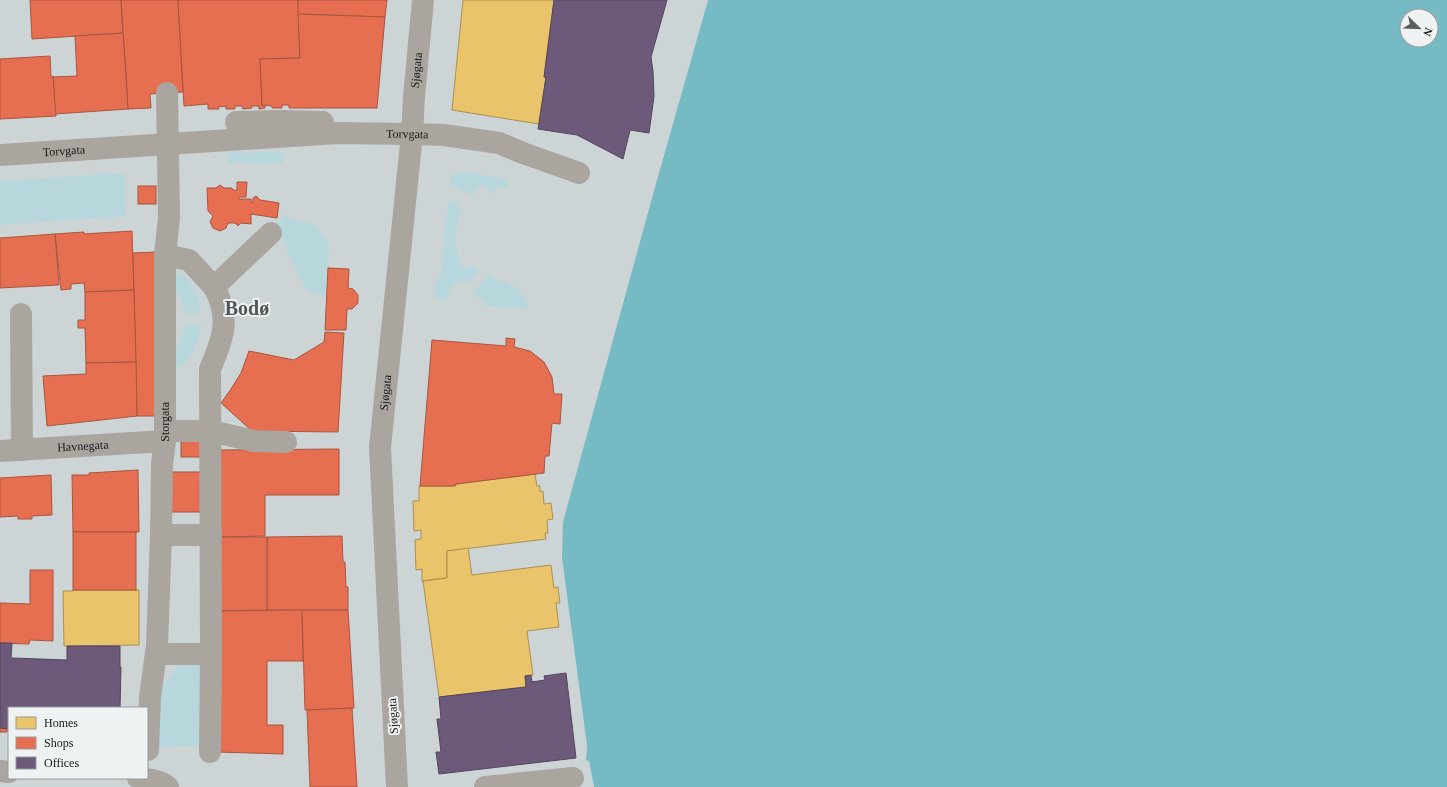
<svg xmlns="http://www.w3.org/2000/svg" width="1447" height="787" viewBox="0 0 1447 787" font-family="Georgia,serif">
<rect width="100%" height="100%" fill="#e2e3e4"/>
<!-- built -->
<path fill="#cdd4d5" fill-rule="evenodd" d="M0,0H708L655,187L615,334L562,558L587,746L586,760L589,761L594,787H0ZM9,708H147V778H9Z"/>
<!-- green -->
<g fill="#b8d7dc">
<polygon points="228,152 284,152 283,164 228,163"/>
<polygon points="459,171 506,179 508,187 506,188 501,186 495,189 493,195 483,184 471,195 450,184 452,176"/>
<polygon points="125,173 126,216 0,225 0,181"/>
<path d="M449,199L462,209C454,226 452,254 466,269L474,265L478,271L469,282L458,281L449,291L447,301L436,299L434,296L436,279L440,278Z"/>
<polygon points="288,214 290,219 315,224 329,242 326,296 310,292 304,286 274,224"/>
<path d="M174,273C185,272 195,288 198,298C200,303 199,309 200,314L185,313L181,298L174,289Z"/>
<path d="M490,274C495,279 498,283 506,281C509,286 513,285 517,288C523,293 526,301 529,308L526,309L488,306L473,292Z"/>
<path d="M186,323L200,324L201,328C197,340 191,368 174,367L173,354L184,332Z"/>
<polygon points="180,663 205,663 205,746 155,747 156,696"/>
</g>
<!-- water -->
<path fill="#76bbc4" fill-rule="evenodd" d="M708,0H1447V787H594L589,761L586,760L587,746L562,558L563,522L655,187ZM1407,16H1431V40H1407Z"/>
<!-- homes -->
<g fill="#e9c46a" stroke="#aa9051">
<polygon points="463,0 554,0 544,77 546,77 539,124 452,110"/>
<polygon points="535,474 537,486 540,486 540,492 543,491 544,504 551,503 553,519 547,520 548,533 545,533 546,539 447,551 447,578 422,581 422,569 416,570 415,540 421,539 421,530 414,531 413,501 419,501 419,486 455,486 456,484"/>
<polygon points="468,548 472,575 551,565 554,588 558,587 560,603 556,603 559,627 527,631 533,675 525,676 526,687 439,697 423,581 447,578 447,551"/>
<polygon points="73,590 139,590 139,645 64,646 63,591 73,591"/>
</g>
<!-- shops -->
<g fill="#e76f51" stroke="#a85540">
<polygon points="30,0 121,0 123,33 32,39"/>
<polygon points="121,0 178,0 183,92 150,94 151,108 128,109"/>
<polygon points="178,0 298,0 300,58 260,59 262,105 265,105 265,108 259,109 259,106 251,106 252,108 243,109 242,106 235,106 235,109 226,109 226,106 218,107 219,109 208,109 208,104 184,106"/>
<polygon points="298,0 387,0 385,17 298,14"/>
<polygon points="298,14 385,17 377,108 289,108 289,105 282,105 282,108 272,108 272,106 262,105 260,59 300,58"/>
<polygon points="123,33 128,109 55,114 53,77 77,76 75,36"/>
<polygon points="50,56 51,77 53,76 56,116 0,119 0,59"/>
<polygon points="237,182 247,182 246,197 239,197 239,199 251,199 251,202 253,202 253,198 256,196 260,200 279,203 277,218 251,214 251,224 241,223 238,226 235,223 228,223 226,228 220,231 213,228 210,222 213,216 208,211 207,188 216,188 220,185 224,188 232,188 233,190 237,190"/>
<rect x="138" y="186" width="18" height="18"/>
<polygon points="132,231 134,290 85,292 84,283 71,284 71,289 61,290 55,234 84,232 84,234"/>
<polygon points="55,234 59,285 0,288 0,238"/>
<polygon points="157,252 161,416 137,416 133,253"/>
<polygon points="328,268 349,269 348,288 353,289 358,295 358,303 352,309 347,309 346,330 325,330"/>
<polygon points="134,290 136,362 86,363 85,328 78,328 78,320 85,320 85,292"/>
<polygon points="325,332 344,333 338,432 252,431 221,403 229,392 241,373 249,351 294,360 324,342"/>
<polygon points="506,338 515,339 514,347 530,351 544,362 552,377 554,394 562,394 560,424 552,423 549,456 545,456 544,473 456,484 455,486 420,486 432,340 506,346"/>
<polygon points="136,362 137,416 47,426 43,376 86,374 86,363"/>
<rect x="181" y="441" width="20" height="16"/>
<polygon points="339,449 339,495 265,495 265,536 218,537 218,450"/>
<polygon points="138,470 139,532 73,532 72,475 89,475 89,473"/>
<rect x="169" y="472" width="36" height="40"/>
<polygon points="51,475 52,515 32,516 32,519 18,519 18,516 0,517 0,478"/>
<rect x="73" y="532" width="63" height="58"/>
<polygon points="342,536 343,562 345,562 346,587 348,587 348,610 267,610 267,537"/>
<polygon points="217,537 267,537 267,610 217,611"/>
<polygon points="30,570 53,570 53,641 30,640 29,644 0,643 0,603 30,604"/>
<polygon points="302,610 303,661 267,661 267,725 283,725 283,754 217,752 217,611"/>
<polygon points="302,610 348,610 354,708 305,710"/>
<polygon points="352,708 357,787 310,787 307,710"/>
<rect x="0" y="728" width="7" height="4"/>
</g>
<!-- offices -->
<g fill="#6d597a" stroke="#53455d">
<polygon points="554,0 667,0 651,57 653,71 654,96 649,133 630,130 623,159 577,135 538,129 546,77 544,77"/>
<polygon points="0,643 12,643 11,658 67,660 67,646 120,646 120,667 121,667 120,708 9,708 9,729 0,728"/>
<polygon points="566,673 576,758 439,774 436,752 441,752 437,719 441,719 439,697 526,687 525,676 531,675 532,682 545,680 544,676"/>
</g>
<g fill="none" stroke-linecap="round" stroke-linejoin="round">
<!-- minor -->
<g stroke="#aaa69f" stroke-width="22">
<polyline points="236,122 282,121 323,122"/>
<path id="s1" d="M0,155L338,133L412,134L444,135L499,143L523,153L579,173"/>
<polyline points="165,255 189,260 214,287 271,233"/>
<polyline points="21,314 22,450"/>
<polyline points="165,431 211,431 254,441 286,442"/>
<path id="s2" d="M0,451L165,441"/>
<polyline points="161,535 211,535"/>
<polyline points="156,654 211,654"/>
<path id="s3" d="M148,750L150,697L157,645L161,535L162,464L165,441V255L169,217L167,93"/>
<path d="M210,752L211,654L210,369C223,339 231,318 214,287"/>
<polyline points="0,771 9,772"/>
<path d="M138,778C148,779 160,780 168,787"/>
<path id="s4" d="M397,787L380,447L412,134L414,97L423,0"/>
<polyline points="485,787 573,778"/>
</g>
</g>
<g text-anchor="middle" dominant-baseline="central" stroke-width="4" stroke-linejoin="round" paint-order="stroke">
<!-- street labels -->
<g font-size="12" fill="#161718" stroke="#eef2f2">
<text stroke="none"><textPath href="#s4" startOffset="719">Sjøgata</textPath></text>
<text stroke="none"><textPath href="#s1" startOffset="408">Torvgata</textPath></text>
<text stroke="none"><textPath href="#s1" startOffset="64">Torvgata</textPath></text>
<text stroke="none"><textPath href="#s4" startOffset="395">Sjøgata</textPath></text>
<text stroke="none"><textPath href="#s3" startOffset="329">Storgata</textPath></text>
<text stroke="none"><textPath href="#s2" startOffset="83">Havnegata</textPath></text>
<text transform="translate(393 716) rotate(-93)">Sjøgata</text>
</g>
<!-- town labels -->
<g font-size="20" font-weight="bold" fill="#535657" stroke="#eef2f2">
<text x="247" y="308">Bodø</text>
</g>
</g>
<!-- legend -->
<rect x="8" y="707" width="140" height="72" fill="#eef2f2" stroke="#989a9b"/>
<rect x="16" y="717" width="20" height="12" fill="#e9c46a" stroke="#989a9b"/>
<text x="44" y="727" font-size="12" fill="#161718">Homes</text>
<rect x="16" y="737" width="20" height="12" fill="#e76f51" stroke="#989a9b"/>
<text x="44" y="747" font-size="12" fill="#161718">Shops</text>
<rect x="16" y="757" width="20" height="12" fill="#6d597a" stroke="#989a9b"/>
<text x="44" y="767" font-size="12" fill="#161718">Offices</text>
<!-- north arrow -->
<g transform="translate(1419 28) rotate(113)"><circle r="19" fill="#eef2f2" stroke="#989a9b"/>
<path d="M0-3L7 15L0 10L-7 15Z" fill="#5d5e5f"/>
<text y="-6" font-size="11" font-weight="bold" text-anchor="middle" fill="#161718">N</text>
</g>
</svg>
